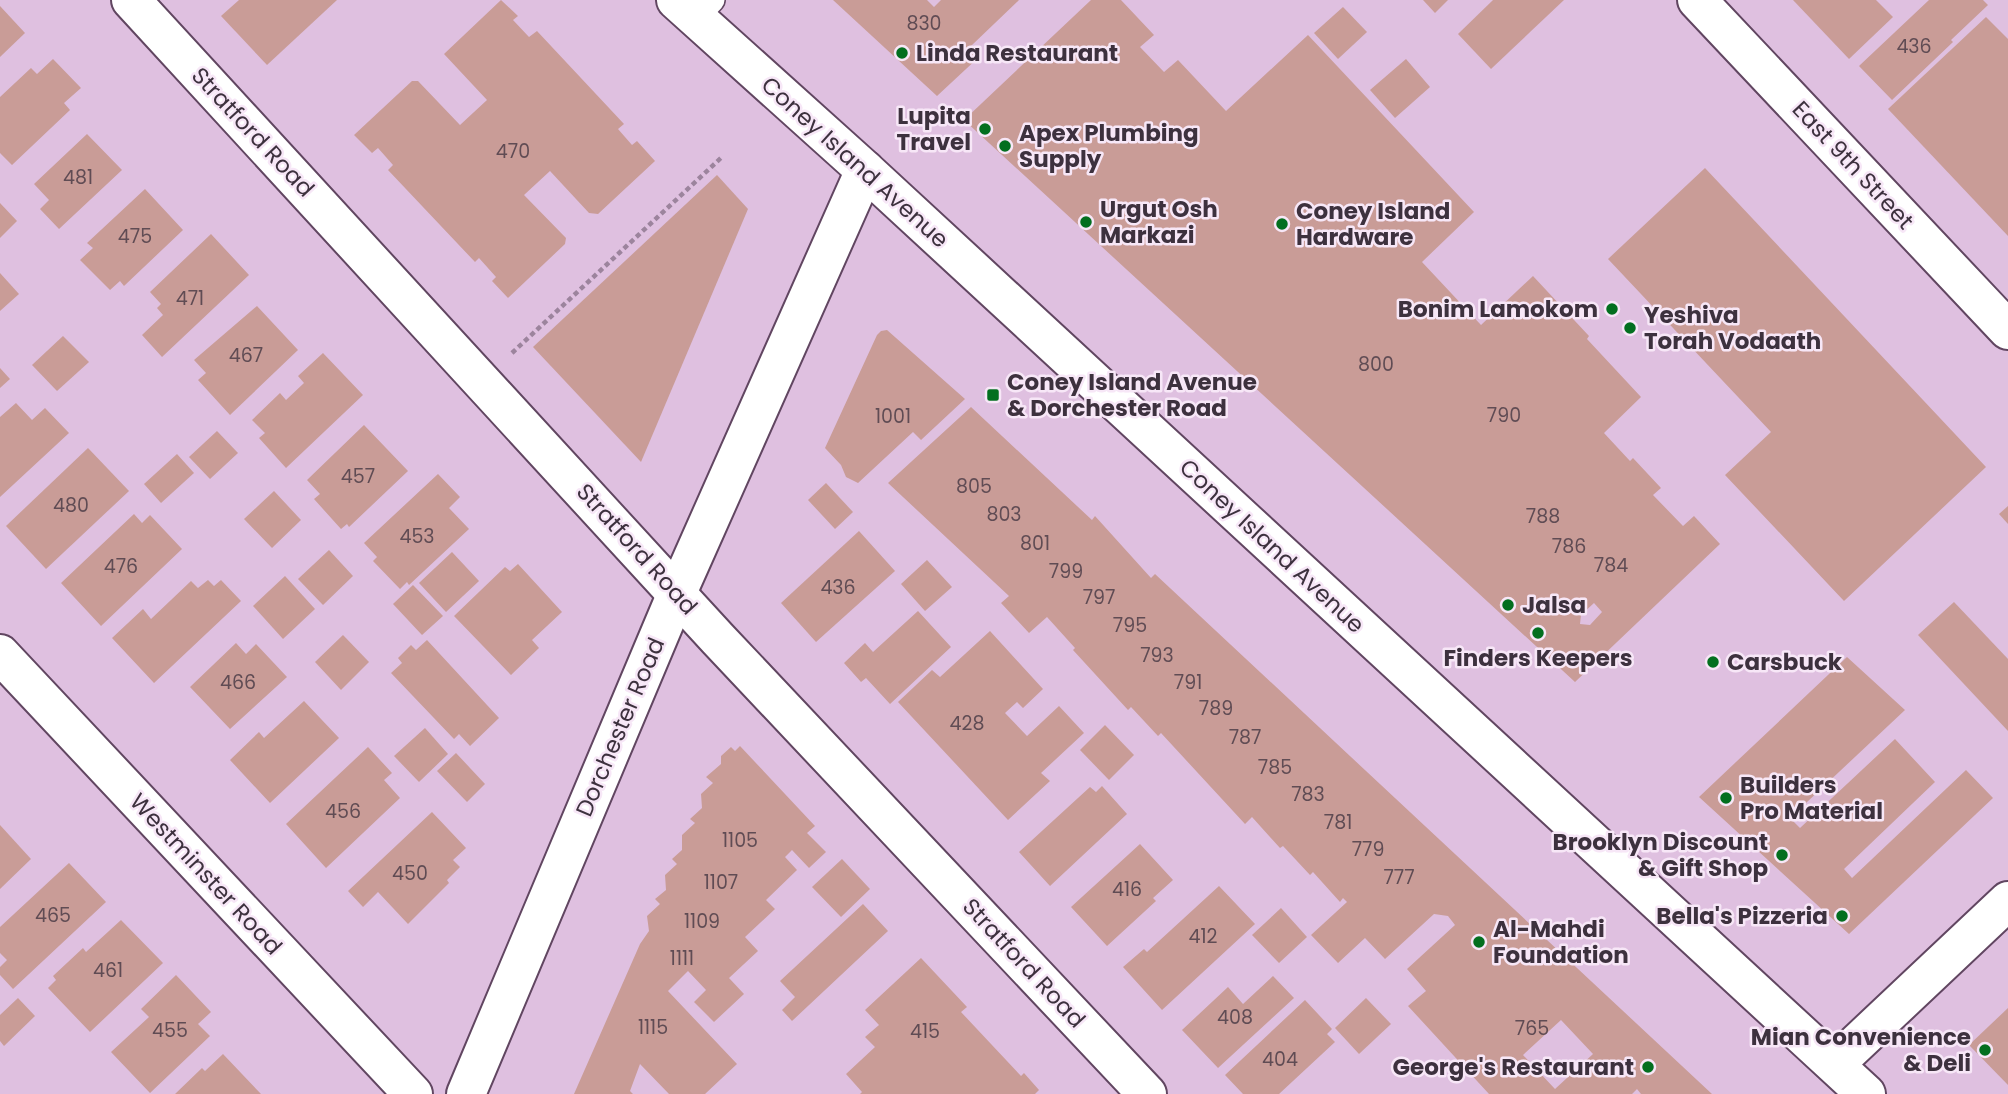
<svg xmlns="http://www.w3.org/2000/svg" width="2008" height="1094" viewBox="0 0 2008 1094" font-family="Poppins,sans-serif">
<rect width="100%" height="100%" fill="#dfc0e0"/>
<!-- building -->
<g fill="#c99c97" fill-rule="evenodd">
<polygon points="239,0 337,0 267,65 221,16"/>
<polygon points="501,0 518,16 513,20 529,37 537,31 624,124 618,129 632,145 637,141 655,161 598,214 589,213 550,171 524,195 566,238 565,244 508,298 492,281 496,277 479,258 475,262 388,170 393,165 378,148 372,153 354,135 412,81 418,81 460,125 487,100 444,54"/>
<polygon points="833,0 927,0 934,7 941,0 1019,0 971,46 980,56 937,96"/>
<path d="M1091,0H1121L1154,35L1140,47L1164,72L1178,60L1226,111L1308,35L1474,212L1422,262L1481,325L1533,276L1589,336L1587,339L1641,397L1604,433L1630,461L1633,458L1661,488L1653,495L1683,526L1694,516L1720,544L1575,682L964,120ZM1594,603L1602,612L1590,625L1580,624L1581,615Z"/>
<polygon points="1423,0 1448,0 1435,13"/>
<polygon points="1493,0 1564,0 1491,69 1458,34"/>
<polygon points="1793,0 1876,0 1893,17 1849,59"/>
<polygon points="1929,0 1983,0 1988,5 1951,40 1953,42 1892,100 1859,66"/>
<polygon points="0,6 25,33 0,57"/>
<polygon points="1343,7 1367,32 1338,59 1314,33"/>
<polygon points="1986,17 2008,39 2008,236 1888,109"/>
<polygon points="53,59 81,88 64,103 70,110 12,165 0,153 0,97 31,68 37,74"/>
<polygon points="1406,59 1430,87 1395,118 1370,90"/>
<polygon points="87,134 122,170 59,229 40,209 49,200 34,184"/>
<polygon points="1705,168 1986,467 1844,601 1725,475 1771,432 1608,259"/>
<polygon points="717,175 748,209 641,462 533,347"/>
<polygon points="145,189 183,230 124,286 120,281 110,290 80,260 93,248 87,243"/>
<polygon points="0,203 17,221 0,238"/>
<polygon points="211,234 249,275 162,357 142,335 163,315 157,308 161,304 150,292"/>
<polygon points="0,273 19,294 0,311"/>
<polygon points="257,306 298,350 230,415 198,380 206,373 194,360"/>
<polygon points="887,330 965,399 921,440 913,432 858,483 846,477 841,465 825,448 877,335 881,331"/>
<polygon points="63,336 89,362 57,391 32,365"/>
<polygon points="323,353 363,395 286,468 259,438 265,433 252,420 280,393 286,400 304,383 298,376"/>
<polygon points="0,368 10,379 0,388"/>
<polygon points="16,403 32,420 45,408 69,433 0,497 0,417"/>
<path d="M971,407L1092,520L1095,516L1151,578L1155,574L1712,1094H1641L1637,1089L1632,1094H1489L1408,1006L1426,991L1407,969L1455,925L1448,916L1434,914L1385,959L1365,938L1338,963L1311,935L1347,902L1343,898L1340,902L1313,872L1310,875L1283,846L1280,848L1252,817L1245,824L1161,733L1158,736L1131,707L1128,710L1073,650L1075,648L1047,617L1029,633L1001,603L1009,596L888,483ZM1561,1020L1593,1054L1555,1089L1523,1055Z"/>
<polygon points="364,425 408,471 349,527 347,524 341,529 314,499 320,494 307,480"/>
<polygon points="217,431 238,453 210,479 189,457"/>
<polygon points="88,448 129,491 46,569 6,526"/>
<polygon points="177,454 194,473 161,503 144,484"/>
<polygon points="438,474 460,497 449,508 469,529 409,585 407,582 400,589 373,561 377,557 364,543"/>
<polygon points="826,483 853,512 835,529 808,500"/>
<polygon points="274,491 301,520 272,548 244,519"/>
<polygon points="2008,506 2008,524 1999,514"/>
<polygon points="134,514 142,523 150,515 182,549 101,626 61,583"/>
<polygon points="859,531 895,571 816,642 781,603"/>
<polygon points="329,550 353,576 323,605 298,579"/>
<polygon points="452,552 479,581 446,612 419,583"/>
<polygon points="927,560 952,587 925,611 901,584"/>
<polygon points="518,564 562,612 532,640 539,648 511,675 454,616 505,567 510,571"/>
<polygon points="285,576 315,609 283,639 253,606"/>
<polygon points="208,580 214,586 221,580 241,601 154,683 112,638 143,609 151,619 191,581 198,588"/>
<polygon points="413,585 443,616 422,635 393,604"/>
<polygon points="1954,602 2008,659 2008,731 1918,635"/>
<polygon points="918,611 951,647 890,704 866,678 861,682 844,663 865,643 873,652"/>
<polygon points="990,631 1043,689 1023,708 1017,702 1005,713 1027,736 1059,706 1084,733 1041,773 1050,781 1008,820 898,702 932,670 940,677"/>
<polygon points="343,635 369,662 341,690 315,662"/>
<polygon points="427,640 499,718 470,746 459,734 454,739 391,673 402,663 398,658 411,645 416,650"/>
<polygon points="236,643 246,654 256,644 287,677 230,729 190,687"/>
<polygon points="1847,657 1905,710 1790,818 1800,828 1895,739 1935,782 1844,869 1852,878 1966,770 1993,798 1849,934 1699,797"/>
<polygon points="304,701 339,738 270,803 230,760 259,732 264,738"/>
<polygon points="1105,725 1134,755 1109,780 1080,750"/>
<polygon points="425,728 448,754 419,782 394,756"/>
<polygon points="740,746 815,826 807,833 826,852 809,868 792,850 785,857 797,870 766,900 775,909 745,937 758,951 729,978 744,994 714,1022 694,1002 706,990 688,971 668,991 737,1064 705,1094 669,1094 640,1064 630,1091 633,1094 574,1094 640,944 649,931 647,916 660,904 655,899 666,890 665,875 677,864 672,859 682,850 682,835 695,823 690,819 702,808 701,794 713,783 706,777 721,764 721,756 731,747 735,751"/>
<polygon points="368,747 392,773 384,780 400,798 326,868 286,824"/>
<polygon points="456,753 485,784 467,802 437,771"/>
<polygon points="1102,786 1127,814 1050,886 1019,852 1090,787 1096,792"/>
<polygon points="432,812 466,848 453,860 460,867 447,880 449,883 408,924 378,892 363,907 348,891"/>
<polygon points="0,825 31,859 0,889"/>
<polygon points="1140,844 1173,880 1153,898 1156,901 1107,946 1071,907"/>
<polygon points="842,859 870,889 841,917 812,887"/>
<polygon points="69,863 106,902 13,989 0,975 0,967 7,960 0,953 0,927"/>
<polygon points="1219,886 1255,924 1162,1010 1123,967 1144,949 1147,952"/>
<polygon points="863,904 888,931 792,1021 782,1010 795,997 780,981"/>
<polygon points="1281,908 1307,937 1279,963 1252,935"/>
<polygon points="121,920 163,963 90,1032 48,988 56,980 53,976 83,948 86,952"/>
<polygon points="921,958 967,1007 961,1012 1021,1076 1024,1073 1039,1090 1035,1094 860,1094 862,1092 846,1074 875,1047 865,1037 879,1025 865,1010"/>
<polygon points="176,975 211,1012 198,1024 210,1036 150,1093 111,1052 149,1017 141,1009"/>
<polygon points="1273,976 1294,998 1218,1068 1182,1030 1228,987 1243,1004"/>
<polygon points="18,998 35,1016 4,1046 0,1041 0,1015"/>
<polygon points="1366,998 1391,1024 1359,1054 1335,1028"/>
<polygon points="1305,1000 1332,1029 1327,1034 1335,1042 1279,1094 1243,1094 1225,1075"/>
<polygon points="2008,1008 2008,1085 1969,1045"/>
<polygon points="223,1054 261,1094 175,1094 202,1068 205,1071"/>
</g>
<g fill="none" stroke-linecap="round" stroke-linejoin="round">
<defs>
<polyline id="service" points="696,18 713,0"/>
<g id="minor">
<polyline points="131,0 718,639 1147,1094"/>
<polyline points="1697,0 2008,330"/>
<polyline points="0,654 413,1094"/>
<polyline points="1835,1064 2008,901"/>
<polyline points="466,1094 677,593 865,170"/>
</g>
<polyline id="secondary" points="676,0 865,170 1866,1094"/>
</defs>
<!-- service casing -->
<use href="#service" stroke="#614661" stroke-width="26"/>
<!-- minor casing -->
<use href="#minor" stroke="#614661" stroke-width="42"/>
<!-- secondary casing -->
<use href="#secondary" stroke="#614661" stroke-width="42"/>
<!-- path -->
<polyline stroke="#9c849d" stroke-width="4.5" stroke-dasharray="5 3.5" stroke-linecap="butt" points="512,353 722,157"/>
<!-- service -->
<use href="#service" stroke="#fff" stroke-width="23"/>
<!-- minor -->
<use href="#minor" stroke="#fff" stroke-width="38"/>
<!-- secondary -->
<use href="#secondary" stroke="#fff" stroke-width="38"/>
</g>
<!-- markers -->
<g fill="#036f1f" stroke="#f7e7f7" stroke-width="2.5">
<circle cx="902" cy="53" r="7"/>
<circle cx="985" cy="129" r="7"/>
<circle cx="1005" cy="146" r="7"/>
<circle cx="1086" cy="222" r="7"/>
<circle cx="1282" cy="224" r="7"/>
<circle cx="1612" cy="309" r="7"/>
<circle cx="1630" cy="328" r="7"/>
<rect x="986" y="388" width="14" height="14" rx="3.5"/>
<circle cx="1508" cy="605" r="7"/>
<circle cx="1538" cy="633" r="7"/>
<circle cx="1713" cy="662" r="7"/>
<circle cx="1726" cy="798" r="7"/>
<circle cx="1782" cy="855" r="7"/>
<circle cx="1842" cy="916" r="7"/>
<circle cx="1479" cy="942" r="7"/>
<circle cx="1985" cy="1050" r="7"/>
<circle cx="1648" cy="1067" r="7"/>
</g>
<g text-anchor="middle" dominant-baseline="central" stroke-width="5" stroke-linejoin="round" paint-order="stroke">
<!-- number labels -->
<g font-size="19" fill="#604c54">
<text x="924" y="23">830</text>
<text x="1914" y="46">436</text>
<text x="513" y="151">470</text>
<text x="78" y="177">481</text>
<text x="135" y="236">475</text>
<text x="190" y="298">471</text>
<text x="246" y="355">467</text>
<text x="1376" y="364">800</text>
<text x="1504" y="415">790</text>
<text x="893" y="416">1001</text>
<text x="358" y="476">457</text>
<text x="974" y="486">805</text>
<text x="71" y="505">480</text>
<text x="1004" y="514">803</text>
<text x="1543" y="516">788</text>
<text x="417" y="536">453</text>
<text x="1035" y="543">801</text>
<text x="1569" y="546">786</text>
<text x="1611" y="565">784</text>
<text x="121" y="566">476</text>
<text x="1066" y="571">799</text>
<text x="838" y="587">436</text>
<text x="1099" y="597">797</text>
<text x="1130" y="625">795</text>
<text x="1157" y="655">793</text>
<text x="238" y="682">466</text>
<text x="1188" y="682">791</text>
<text x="1216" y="708">789</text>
<text x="967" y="723">428</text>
<text x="1245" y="737">787</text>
<text x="1275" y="767">785</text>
<text x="1308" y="794">783</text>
<text x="343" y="811">456</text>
<text x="1338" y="822">781</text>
<text x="740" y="840">1105</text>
<text x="1368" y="849">779</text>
<text x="410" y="873">450</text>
<text x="1399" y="877">777</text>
<text x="721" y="882">1107</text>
<text x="1127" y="889">416</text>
<text x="53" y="915">465</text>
<text x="702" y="921">1109</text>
<text x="1203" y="936">412</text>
<text x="682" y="958">1111</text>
<text x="108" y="970">461</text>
<text x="1235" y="1017">408</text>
<text x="653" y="1027">1115</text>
<text x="1532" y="1028">765</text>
<text x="170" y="1030">455</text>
<text x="925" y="1031">415</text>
<text x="1280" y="1059">404</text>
</g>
<!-- poi labels -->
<g font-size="23" font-weight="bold" fill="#3d313e" stroke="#f7e7f7" text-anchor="start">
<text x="916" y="53">Linda Restaurant</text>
<text x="971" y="116" text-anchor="end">Lupita<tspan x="971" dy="26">Travel</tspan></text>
<text x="1019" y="133">Apex Plumbing<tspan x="1019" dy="26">Supply</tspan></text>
<text x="1100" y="209">Urgut Osh<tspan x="1100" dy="26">Markazi</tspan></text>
<text x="1296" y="211">Coney Island<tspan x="1296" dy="26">Hardware</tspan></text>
<text x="1598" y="309" text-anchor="end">Bonim Lamokom</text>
<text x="1644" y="315">Yeshiva<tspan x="1644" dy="26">Torah Vodaath</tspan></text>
<text x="1007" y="382">Coney Island Avenue<tspan x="1007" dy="26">&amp; Dorchester Road</tspan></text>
<text x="1522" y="605">Jalsa</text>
<text x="1538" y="658" text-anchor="middle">Finders Keepers</text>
<text x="1727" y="662">Carsbuck</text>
<text x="1740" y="785">Builders<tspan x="1740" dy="26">Pro Material</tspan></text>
<text x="1768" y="842" text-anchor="end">Brooklyn Discount<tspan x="1768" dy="26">&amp; Gift Shop</tspan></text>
<text x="1828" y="916" text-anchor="end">Bella's Pizzeria</text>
<text x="1493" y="929">Al-Mahdi<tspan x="1493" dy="26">Foundation</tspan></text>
<text x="1971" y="1037" text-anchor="end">Mian Convenience<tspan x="1971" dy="26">&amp; Deli</tspan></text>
<text x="1634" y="1067" text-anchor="end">George's Restaurant</text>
</g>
<!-- street labels -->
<g font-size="23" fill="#3d313e" stroke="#f7e7f7">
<text transform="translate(253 132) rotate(47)">Stratford Road</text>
<text transform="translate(855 162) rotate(42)">Coney Island Avenue</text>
<text transform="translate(1853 165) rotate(47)">East 9th Street</text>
<text transform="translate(1272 546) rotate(43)">Coney Island Avenue</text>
<text transform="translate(637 549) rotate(48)">Stratford Road</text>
<text transform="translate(620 727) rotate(-67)">Dorchester Road</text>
<text transform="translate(206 874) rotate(47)">Westminster Road</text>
<text transform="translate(1024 963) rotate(47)">Stratford Road</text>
</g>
</g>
</svg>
